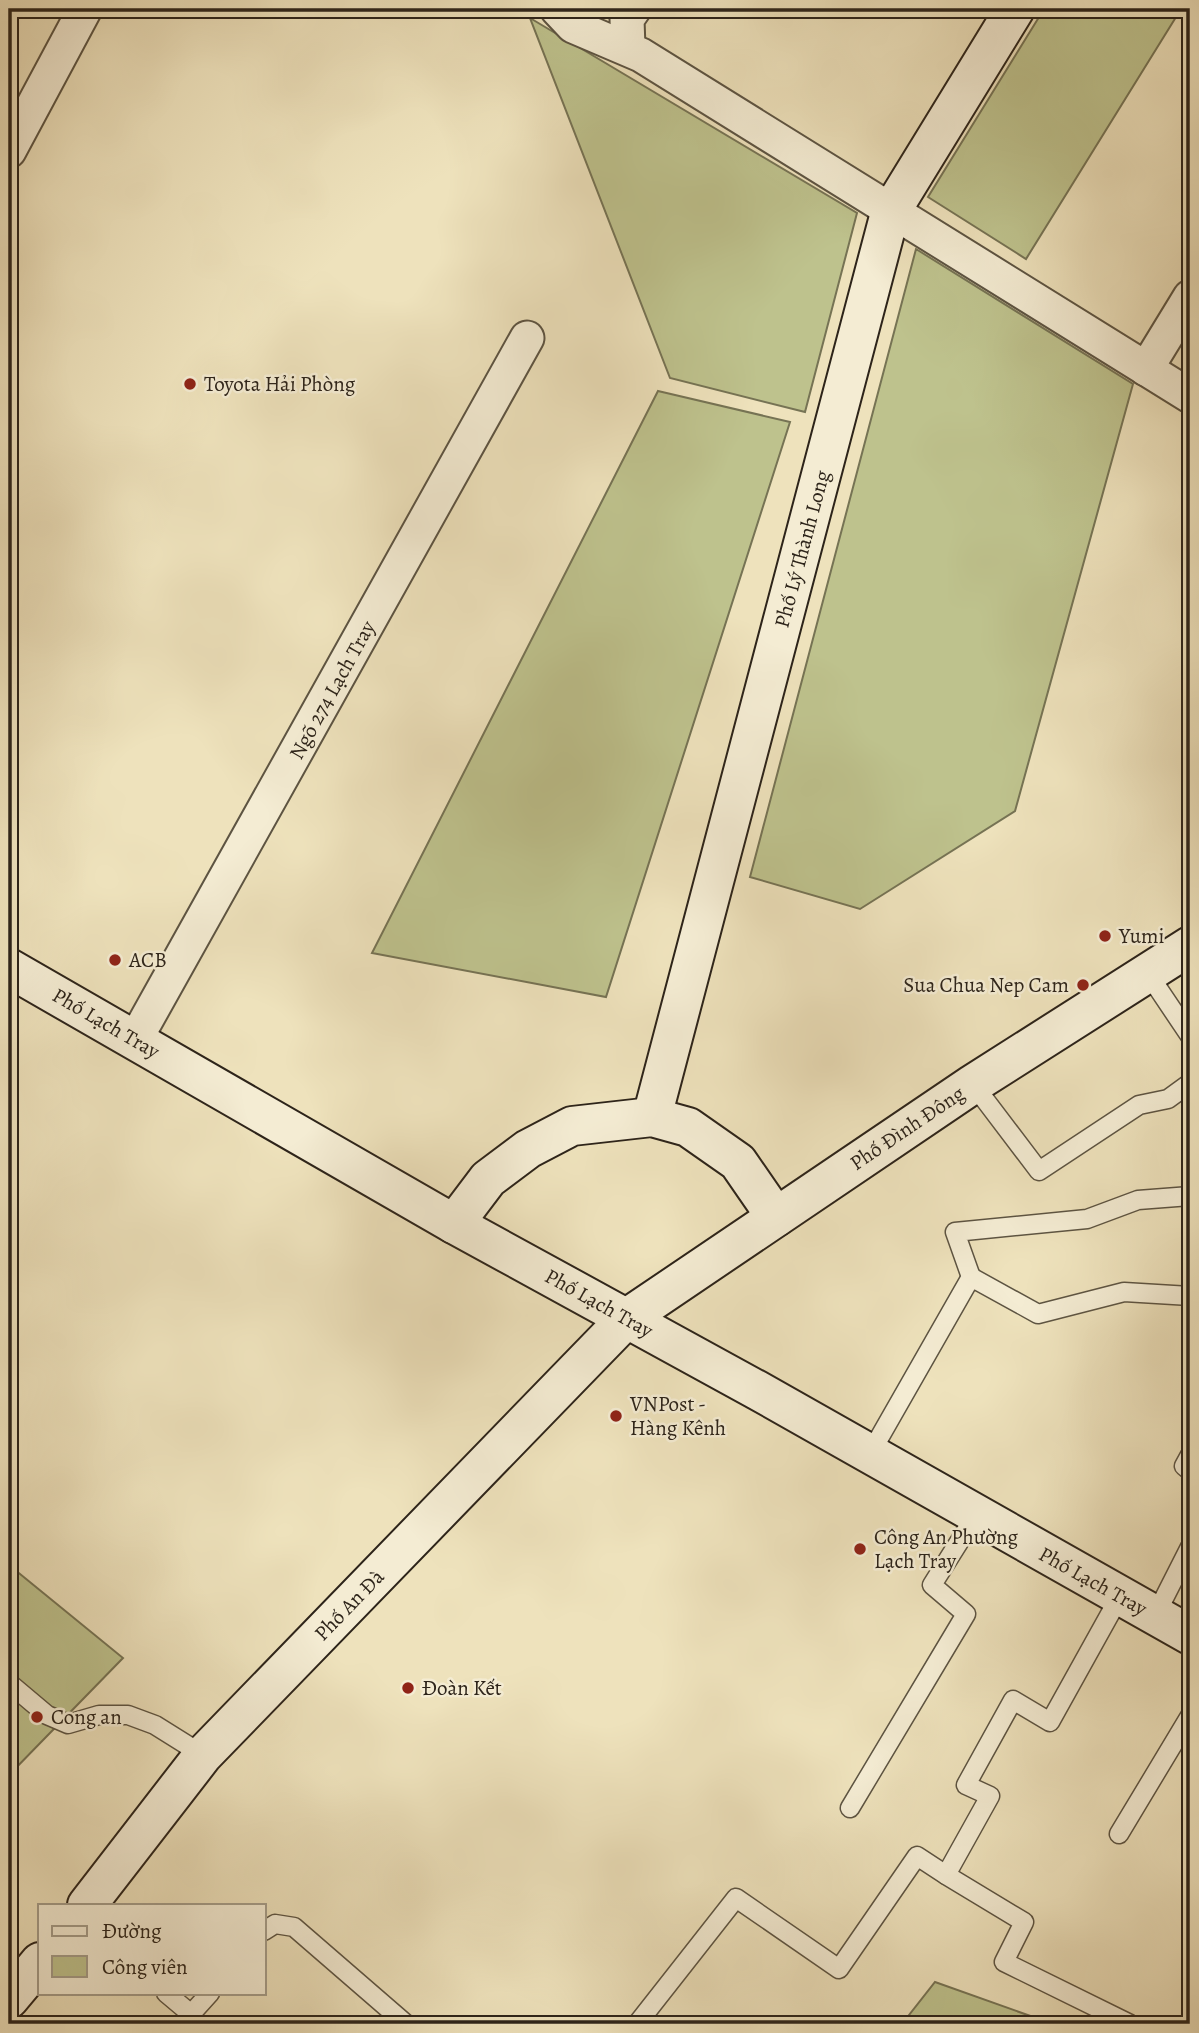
<svg xmlns="http://www.w3.org/2000/svg" width="1199" height="2033" viewBox="0 0 1199 2033" font-family="Alegreya,serif">
<rect width="100%" height="100%" fill="#eee2bc"/>
<filter id="stains"><feTurbulence type="fractalNoise" baseFrequency=".00286" numOctaves="4"/><feColorMatrix values="0 0 0 0 .2 0 0 0 0 .09 0 0 0 0 .02 0 0 0 .5 -.17"/></filter>
<radialGradient id="worn" r=".72"><stop offset=".6" stop-color="#630" stop-opacity="0"/><stop offset="1" stop-color="#630" stop-opacity=".3"/></radialGradient>
<!-- green -->
<g fill="#bec28d" stroke="#767354" stroke-width="2">
<polygon points="1044,9 1181,9 1026,259 928,197"/>
<polygon points="530,18 857,213 805,412 670,378"/>
<polygon points="916,249 1133,384 1015,811 860,909 750,877"/>
<polygon points="658,391 790,422 606,997 372,953"/>
<polygon points="9,1565 123,1658 9,1775"/>
<polygon points="935,1982 1053,2024 902,2024"/>
</g>
<g fill="none" stroke-linecap="round" stroke-linejoin="round">
<defs>
<g id="lane">
<polyline points="1147,972 1190,1036"/>
<polyline points="973,1084 1039,1171 1139,1105 1168,1099 1190,1083"/>
<polyline points="971,1277 955,1232 1087,1219 1138,1200 1190,1196"/>
<polyline points="870,1454 971,1277 1038,1314 1124,1292 1190,1296"/>
<polyline points="1190,1455 1184,1466 1190,1471"/>
<polyline points="1120,1596 1050,1722 1013,1700 966,1785 990,1796 946,1875 1024,1922 1004,1962 1130,2024"/>
<polyline points="1155,1616 1190,1547"/>
<polyline points="9,1683 47,1715 68,1724 99,1715 128,1715 155,1725 203,1755"/>
<polyline points="850,1808 966,1614 932,1585 976,1515"/>
<polyline points="1119,1834 1190,1716"/>
<polyline points="264,1931 275,1924 294,1927 406,2024"/>
<polyline points="166,1993 191,2014"/>
<polyline points="182,2024 210,1993"/>
<polyline points="637,2024 736,1898 839,1969 917,1856 946,1875"/>
</g>
<g id="street">
<polyline points="557,9 573,26 641,55 1190,396"/>
<polyline points="628,48 627,19 634,9"/>
<polyline points="9,151 85,9"/>
<polyline points="1146,369 1190,297"/>
<polyline points="135,1040 527,338"/>
</g>
<g id="secondary">
<polyline points="9,968 454,1224 757,1390 1190,1635"/>
<polyline points="652,1117 890,213 1015,9"/>
<polyline points="454,1224 488,1179 528,1149 572,1126 652,1117 688,1127 738,1162 776,1217"/>
<polyline points="87,1905 203,1755 627,1318 973,1084 1190,946"/>
<polyline points="9,1999 40,1962"/>
</g>
</defs>
<!-- lane casing -->
<use href="#lane" stroke="#5d5442" stroke-width="21"/>
<!-- street casing -->
<use href="#street" stroke="#5d5442" stroke-width="37"/>
<!-- secondary casing -->
<use href="#secondary" stroke="#2d241a" stroke-width="42"/>
<!-- lane -->
<use href="#lane" stroke="#f4ecd3" stroke-width="18"/>
<!-- street -->
<use href="#street" stroke="#f4ecd3" stroke-width="33"/>
<!-- secondary -->
<use href="#secondary" stroke="#f4ecd3" stroke-width="38"/>
</g>
<!-- markers -->
<g fill="#8f2418" stroke="#f4ecd3" stroke-width="2.5">
<circle cx="190" cy="384" r="7"/>
<circle cx="1105" cy="936" r="7"/>
<circle cx="115" cy="960" r="7"/>
<circle cx="1083" cy="985" r="7"/>
<circle cx="616" cy="1416" r="7"/>
<circle cx="860" cy="1549" r="7"/>
<circle cx="408" cy="1688" r="7"/>
<circle cx="37" cy="1717" r="7"/>
</g>
<g text-anchor="middle" dominant-baseline="central" stroke-width="5" stroke-linejoin="round" paint-order="stroke">
<!-- poi labels -->
<g font-size="21" fill="#2d241a" stroke="#f4ecd3" text-anchor="start">
<text x="204" y="384">Toyota Hải Phòng</text>
<text x="1119" y="936">Yumi</text>
<text x="129" y="960">ACB</text>
<text x="1069" y="985" text-anchor="end">Sua Chua Nep Cam</text>
<text x="630" y="1404">VNPost -<tspan x="630" dy="24">Hàng Kênh</tspan></text>
<text x="874" y="1537">Công An Phường<tspan x="874" dy="24">Lạch Tray</tspan></text>
<text x="422" y="1688">Đoàn Kết</text>
<text x="51" y="1717">Cong an</text>
</g>
<!-- street labels -->
<g font-size="21" fill="#2d241a" stroke="#f4ecd3">
<text transform="translate(802 549) rotate(-75)">Phố Lý Thành Long</text>
<text transform="translate(332 690) rotate(-61)">Ngõ 274 Lạch Tray</text>
<text transform="translate(106 1023) rotate(30)">Phố Lạch Tray</text>
<text transform="translate(907 1128) rotate(-34)">Phố Đình Đông</text>
<text transform="translate(599 1303) rotate(29)">Phố Lạch Tray</text>
<text transform="translate(1093 1581) rotate(29)">Phố Lạch Tray</text>
<text transform="translate(349 1605) rotate(-46)">Phố An Đà</text>
</g>
</g>
<!-- margin -->
<rect width="1199" height="2033" fill="none" stroke="#eee2bc" stroke-width="35"/>
<rect x="10" y="10" width="1178" height="2012" fill="none" stroke="#2d241a" stroke-width="3.5"/>
<rect x="18" y="18" width="1164" height="1998" fill="none" stroke="#2d241a" stroke-width="2"/>
<!-- legend -->
<rect x="38" y="1904" width="228" height="91" fill="#f4ecd3" stroke="#a49c89" stroke-width="2"/>
<rect x="52" y="1926" width="35" height="10" fill="#f4ecd3" stroke="#a49c89" stroke-width="2"/>
<text x="102" y="1938" font-size="21" fill="#2d241a">Đường</text>
<rect x="52" y="1956" width="35" height="21" fill="#bec28d" stroke="#a49c89" stroke-width="2"/>
<text x="102" y="1974" font-size="21" fill="#2d241a">Công viên</text>
<rect width="100%" height="100%" filter="url(#stains)"/>
<rect width="100%" height="100%" fill="url(#worn)"/>
</svg>
